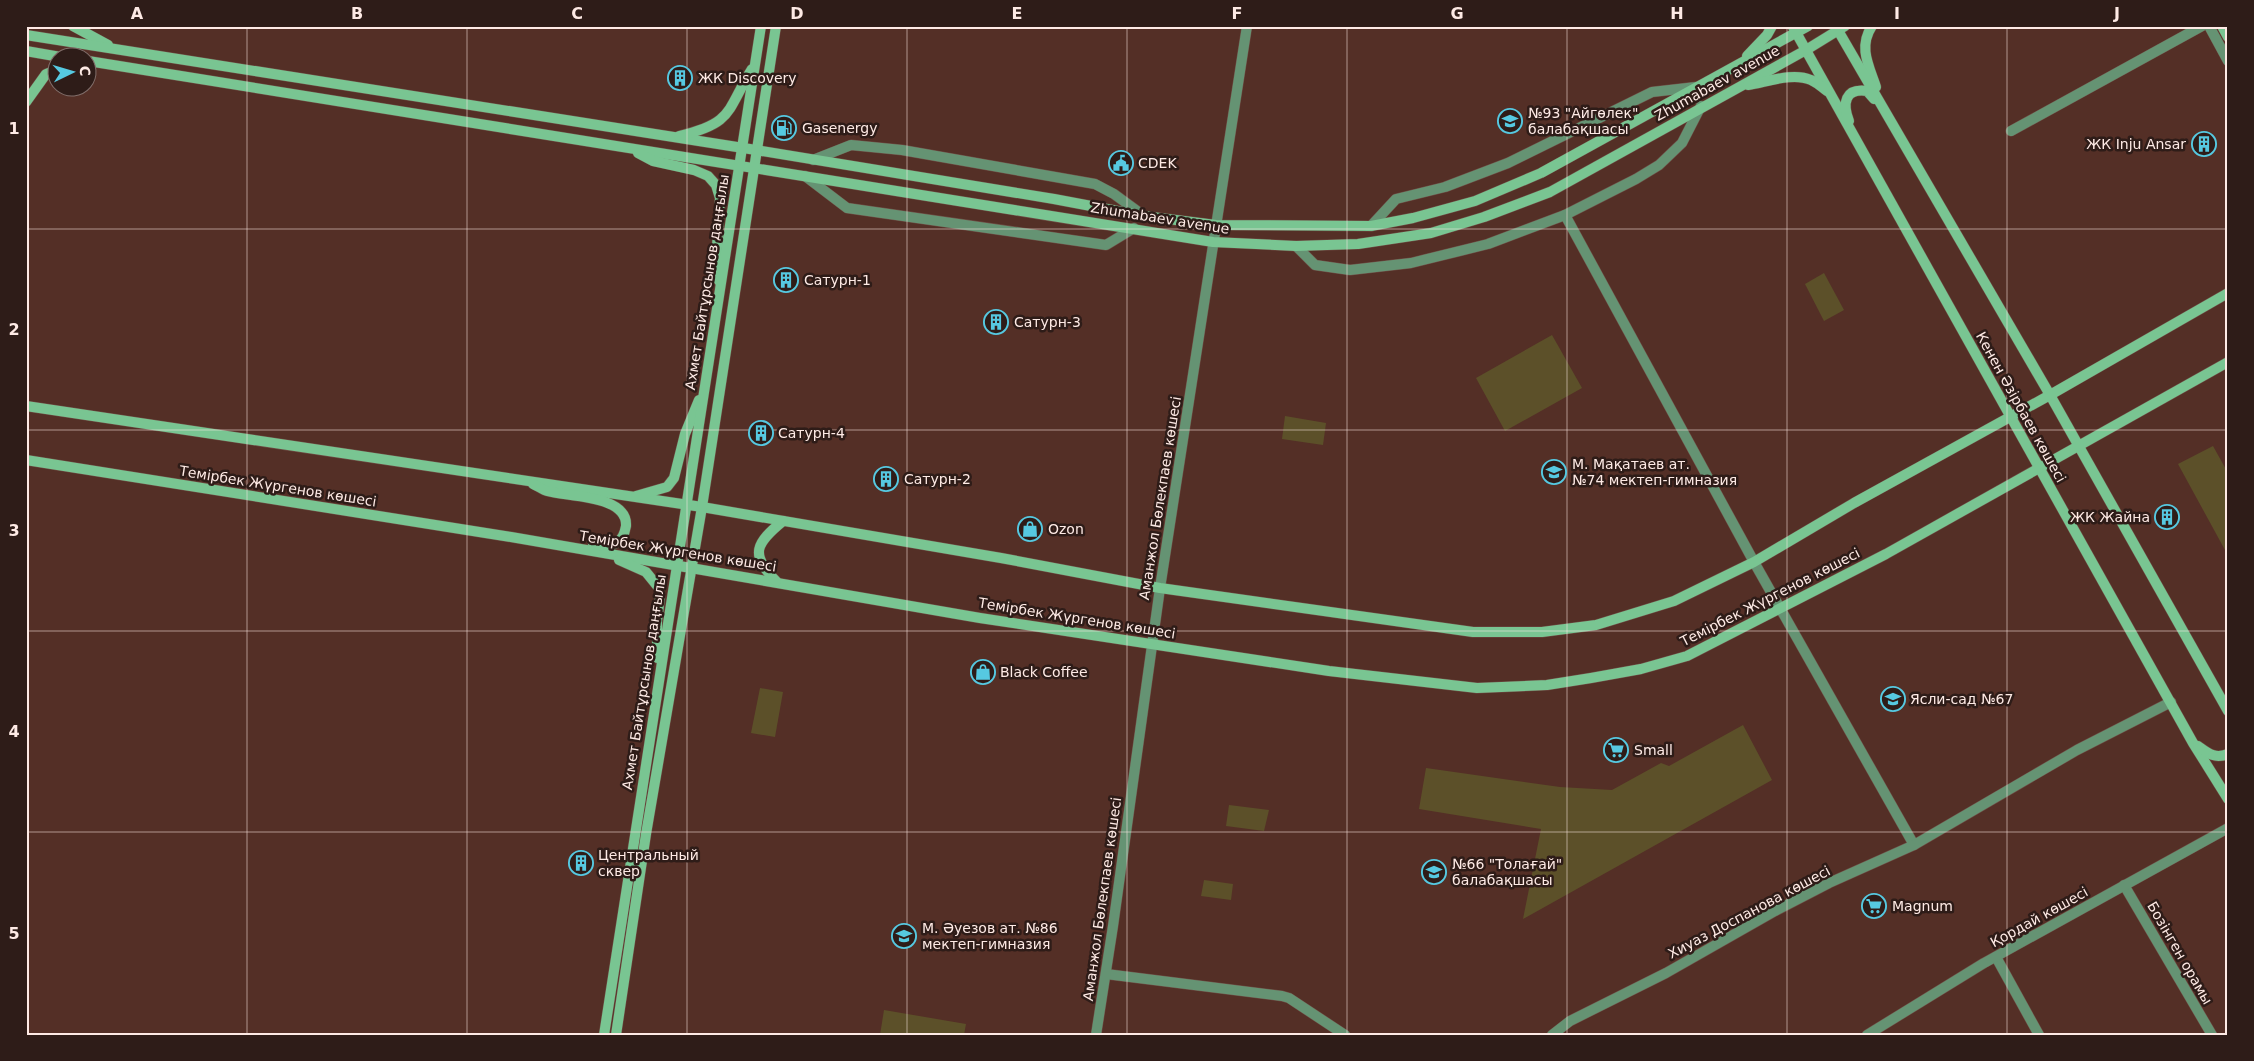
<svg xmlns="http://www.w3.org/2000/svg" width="2254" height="1061" viewBox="0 0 2254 1061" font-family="'DejaVu Sans',sans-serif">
<rect width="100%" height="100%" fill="#542f26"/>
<!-- green -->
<g fill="#5c5029">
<polygon points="1824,273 1844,310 1824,321 1805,284"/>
<polygon points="1552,335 1582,388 1505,431 1476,378"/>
<polygon points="1285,416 1326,423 1323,445 1282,439"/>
<polygon points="2213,446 2228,473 2228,548 2225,550 2178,464"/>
<polygon points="760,688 783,692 775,737 751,733"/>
<polygon points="1743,725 1772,780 1523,919 1541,829 1419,809 1426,768 1560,787 1612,790 1661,763 1669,766"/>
<polygon points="1229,805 1269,810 1264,831 1226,826"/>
<polygon points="1204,880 1233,884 1231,900 1201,896"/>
<polygon points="884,1010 966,1024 964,1035 880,1035"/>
</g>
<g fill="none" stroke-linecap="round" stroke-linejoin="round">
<defs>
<g id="street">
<polyline points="2209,26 2228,61"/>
<polyline points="2011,131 2202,26"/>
<polyline points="813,160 851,145 902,150 1095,184 1114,194 1144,216"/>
<polyline points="805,176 847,208 1106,245 1134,228"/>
<polyline points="1565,215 1754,562 1914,845"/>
<polyline points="1371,226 1396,199 1445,187 1508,163 1652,92 1696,87"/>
<polyline points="1296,246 1315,265 1350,270 1411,263 1488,244 1565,215 1636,179 1659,165 1682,143 1701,106"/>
<polyline points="2124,885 2212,1035"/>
<polyline points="1996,957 2039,1035"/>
<polyline points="1106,974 1282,996 1289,998 1345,1035"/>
<polyline points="1096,1035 1113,926 1160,588 1247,26"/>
<polyline points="1552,1035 1570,1021 1666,973 1775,911 1829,883 1914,845 2077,750 2171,702"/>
<polyline points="1867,1035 1984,963 2228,828"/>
</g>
<g id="secondary">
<polyline points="73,26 108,45"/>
<path d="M1872,26C1858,47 1869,66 1876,87"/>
<polyline points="2222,26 2228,37"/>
<polyline points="1793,27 2193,743 2228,799"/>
<polyline points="1836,27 2050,395 2228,711"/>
<polyline points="26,35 756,150 1054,199 1144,216 1216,225 1371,226 1413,218 1475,201 1541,173 1808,26"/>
<polyline points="26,51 66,58"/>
<polyline points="1747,56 1767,35 1772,26"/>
<polyline points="88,61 1213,242 1296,246 1358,244 1431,233 1484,217 1550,192 1806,50 1845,26"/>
<path d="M1748,85C1767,82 1793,72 1811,80C1816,82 1822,87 1827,91"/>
<polyline points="26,102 46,74 58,69"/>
<path d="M1849,121C1842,103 1845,88 1867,91L1874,99"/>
<path d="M679,136C734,123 726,111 752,69"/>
<polyline points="638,153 653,161 694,170 708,176 716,185 720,198 716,263 719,281"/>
<polyline points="26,406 702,507 1001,558 1160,588 1473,632 1542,632 1596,625 1674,601 1754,562 1854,503 2050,395 2228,293"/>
<polyline points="26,460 511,537 980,618 1329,671 1477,688 1547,685 1591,678 1641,669 1687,656 1886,554 2228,362"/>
<path d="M533,484C538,486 543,490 547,491C568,497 628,495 626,526C625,532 622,540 616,543C610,547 601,545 593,544"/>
<polyline points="636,496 667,487 674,478 685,434 699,400"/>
<polyline points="619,560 646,572 659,588 660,597 657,621 657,658"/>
<path d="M776,581C749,554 756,543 783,521"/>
<path d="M2198,746C2209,754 2215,759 2228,754"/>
<polyline points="604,1035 761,26"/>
<polyline points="616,1035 646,834 702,507 776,26"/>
</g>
</defs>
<!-- street casing -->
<use href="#street" stroke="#6f4d45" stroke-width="11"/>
<!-- secondary casing -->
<use href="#secondary" stroke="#6f4d45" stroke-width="11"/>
<!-- street -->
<use href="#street" stroke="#659373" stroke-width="10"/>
<!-- secondary -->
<use href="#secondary" stroke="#79c592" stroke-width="10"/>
</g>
<!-- grid -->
<path fill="none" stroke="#feeae5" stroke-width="1" stroke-opacity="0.55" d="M247,26V1035M467,26V1035M687,26V1035M907,26V1035M1127,26V1035M1347,26V1035M1567,26V1035M1787,26V1035M2007,26V1035M26,229H2228M26,430H2228M26,631H2228M26,832H2228"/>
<!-- icons -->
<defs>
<symbol id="building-ring" viewBox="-11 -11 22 22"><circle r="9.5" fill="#2e1c18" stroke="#56c9e1" stroke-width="1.5"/><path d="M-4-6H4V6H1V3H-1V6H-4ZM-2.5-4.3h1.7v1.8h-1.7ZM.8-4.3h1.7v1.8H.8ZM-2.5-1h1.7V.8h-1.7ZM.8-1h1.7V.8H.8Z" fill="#56c9e1"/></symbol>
<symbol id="school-ring" viewBox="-11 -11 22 22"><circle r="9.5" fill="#2e1c18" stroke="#56c9e1" stroke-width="1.5"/><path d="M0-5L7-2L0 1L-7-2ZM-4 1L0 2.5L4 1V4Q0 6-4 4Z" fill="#56c9e1"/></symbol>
<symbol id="fuel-ring" viewBox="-11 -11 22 22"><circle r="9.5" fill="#2e1c18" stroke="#56c9e1" stroke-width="1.5"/><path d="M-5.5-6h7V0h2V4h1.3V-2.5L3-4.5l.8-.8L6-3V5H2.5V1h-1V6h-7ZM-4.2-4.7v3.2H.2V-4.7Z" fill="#56c9e1"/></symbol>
<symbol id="civic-ring" viewBox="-11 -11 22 22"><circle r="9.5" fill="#2e1c18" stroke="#56c9e1" stroke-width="1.5"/><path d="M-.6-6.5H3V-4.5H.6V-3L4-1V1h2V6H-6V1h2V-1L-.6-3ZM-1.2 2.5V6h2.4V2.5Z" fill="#56c9e1"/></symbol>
<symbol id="shop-ring" viewBox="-11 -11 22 22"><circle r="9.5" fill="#2e1c18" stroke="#56c9e1" stroke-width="1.5"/><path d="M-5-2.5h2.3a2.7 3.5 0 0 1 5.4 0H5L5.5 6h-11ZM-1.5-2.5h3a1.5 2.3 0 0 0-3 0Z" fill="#56c9e1"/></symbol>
<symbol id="supermarket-ring" viewBox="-11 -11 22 22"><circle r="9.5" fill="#2e1c18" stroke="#56c9e1" stroke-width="1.5"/><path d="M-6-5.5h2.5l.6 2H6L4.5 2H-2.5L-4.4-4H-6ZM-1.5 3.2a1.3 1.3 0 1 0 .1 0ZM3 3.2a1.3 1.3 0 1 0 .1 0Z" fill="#56c9e1"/></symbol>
</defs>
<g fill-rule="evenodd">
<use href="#building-ring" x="666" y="64" width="28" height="28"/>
<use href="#school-ring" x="1496" y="107" width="28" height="28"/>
<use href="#fuel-ring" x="770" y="114" width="28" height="28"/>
<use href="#building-ring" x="2190" y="130" width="28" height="28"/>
<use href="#civic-ring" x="1107" y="149" width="28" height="28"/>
<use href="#building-ring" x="772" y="266" width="28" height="28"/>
<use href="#building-ring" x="982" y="308" width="28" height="28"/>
<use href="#building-ring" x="747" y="419" width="28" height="28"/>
<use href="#school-ring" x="1540" y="458" width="28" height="28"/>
<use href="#building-ring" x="872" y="465" width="28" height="28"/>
<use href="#building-ring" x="2153" y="503" width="28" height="28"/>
<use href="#shop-ring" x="1016" y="515" width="28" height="28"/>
<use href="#shop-ring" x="969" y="658" width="28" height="28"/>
<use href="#school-ring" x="1879" y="685" width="28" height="28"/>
<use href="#supermarket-ring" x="1602" y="736" width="28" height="28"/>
<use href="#building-ring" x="567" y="849" width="28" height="28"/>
<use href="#school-ring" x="1420" y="858" width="28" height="28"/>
<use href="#supermarket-ring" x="1860" y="892" width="28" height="28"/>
<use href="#school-ring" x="890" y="922" width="28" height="28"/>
</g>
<g text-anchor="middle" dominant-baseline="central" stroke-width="5" stroke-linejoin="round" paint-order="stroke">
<!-- poi labels -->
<g font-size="14" fill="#feeae5" stroke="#2e1c18" text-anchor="start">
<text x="698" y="78">ЖК Discovery</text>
<text x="1528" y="113">№93 "Айгөлек"<tspan x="1528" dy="16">балабақшасы</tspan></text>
<text x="802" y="128">Gasenergy</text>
<text x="2186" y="144" text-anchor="end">ЖК Inju Ansar</text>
<text x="1138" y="163">CDEK</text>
<text x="804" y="280">Сатурн-1</text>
<text x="1014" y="322">Сатурн-3</text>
<text x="778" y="433">Сатурн-4</text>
<text x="1572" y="464">М. Мақатаев ат.<tspan x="1572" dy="16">№74 мектеп-гимназия</tspan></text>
<text x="904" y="479">Сатурн-2</text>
<text x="2150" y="517" text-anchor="end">ЖК Жайна</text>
<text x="1048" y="529">Ozon</text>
<text x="1000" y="672">Black Coffee</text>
<text x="1910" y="699">Ясли-сад №67</text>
<text x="1634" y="750">Small</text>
<text x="598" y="855">Центральный<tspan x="598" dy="16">сквер</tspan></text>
<text x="1452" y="864">№66 "Толағай"<tspan x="1452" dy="16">балабақшасы</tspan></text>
<text x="1892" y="906">Magnum</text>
<text x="922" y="928">М. Әуезов ат. №86<tspan x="922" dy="16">мектеп-гимназия</tspan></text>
</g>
<!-- street labels -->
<g font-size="14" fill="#feeae5" stroke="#2e1c18">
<text transform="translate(1717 83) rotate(-29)">Zhumabaev avenue</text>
<text transform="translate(1160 218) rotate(9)">Zhumabaev avenue</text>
<text transform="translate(707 282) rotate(-81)">Ахмет Байтұрсынов даңғылы</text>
<text transform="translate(2021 407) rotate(61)">Кенен Әзірбаев көшесі</text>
<text transform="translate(278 486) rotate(9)">Темірбек Жүргенов көшесі</text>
<text transform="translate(1160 498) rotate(-81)">Аманжол Бөлекпаев көшесі</text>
<text transform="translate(678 551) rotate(9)">Темірбек Жүргенов көшесі</text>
<text transform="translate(1770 597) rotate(-27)">Темірбек Жүргенов көшесі</text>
<text transform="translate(1077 618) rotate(9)">Темірбек Жүргенов көшесі</text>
<text transform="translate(644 682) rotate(-81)">Ахмет Байтұрсынов даңғылы</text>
<text transform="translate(1102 899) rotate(-82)">Аманжол Бөлекпаев көшесі</text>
<text transform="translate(1749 912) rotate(-28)">Хиуаз Доспанова көшесі</text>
<text transform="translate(2039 917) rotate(-29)">Қордай көшесі</text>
<text transform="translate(2180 953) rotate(60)">Бозінген орамы</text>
</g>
</g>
<!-- border -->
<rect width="2254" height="1061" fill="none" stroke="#2e1c18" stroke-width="55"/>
<!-- north arrow -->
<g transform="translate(72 72) rotate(85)"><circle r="24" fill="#2e1c18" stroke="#816e6a"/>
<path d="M0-4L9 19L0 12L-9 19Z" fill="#56c9e1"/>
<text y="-8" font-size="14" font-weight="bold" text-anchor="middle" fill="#feeae5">С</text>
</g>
<rect x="28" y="28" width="2198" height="1006" fill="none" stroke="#feeae5" stroke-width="2"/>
<g font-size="16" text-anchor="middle" font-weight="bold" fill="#feeae5">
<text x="137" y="19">A</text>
<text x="357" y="19">B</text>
<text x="577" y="19">C</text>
<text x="797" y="19">D</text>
<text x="1017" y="19">E</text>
<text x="1237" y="19">F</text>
<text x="1457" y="19">G</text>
<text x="1677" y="19">H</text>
<text x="1897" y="19">I</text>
<text x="2117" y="19">J</text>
<text x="14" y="134">1</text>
<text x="14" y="335">2</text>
<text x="14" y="536">3</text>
<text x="14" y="737">4</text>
<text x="14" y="939">5</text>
</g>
</svg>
